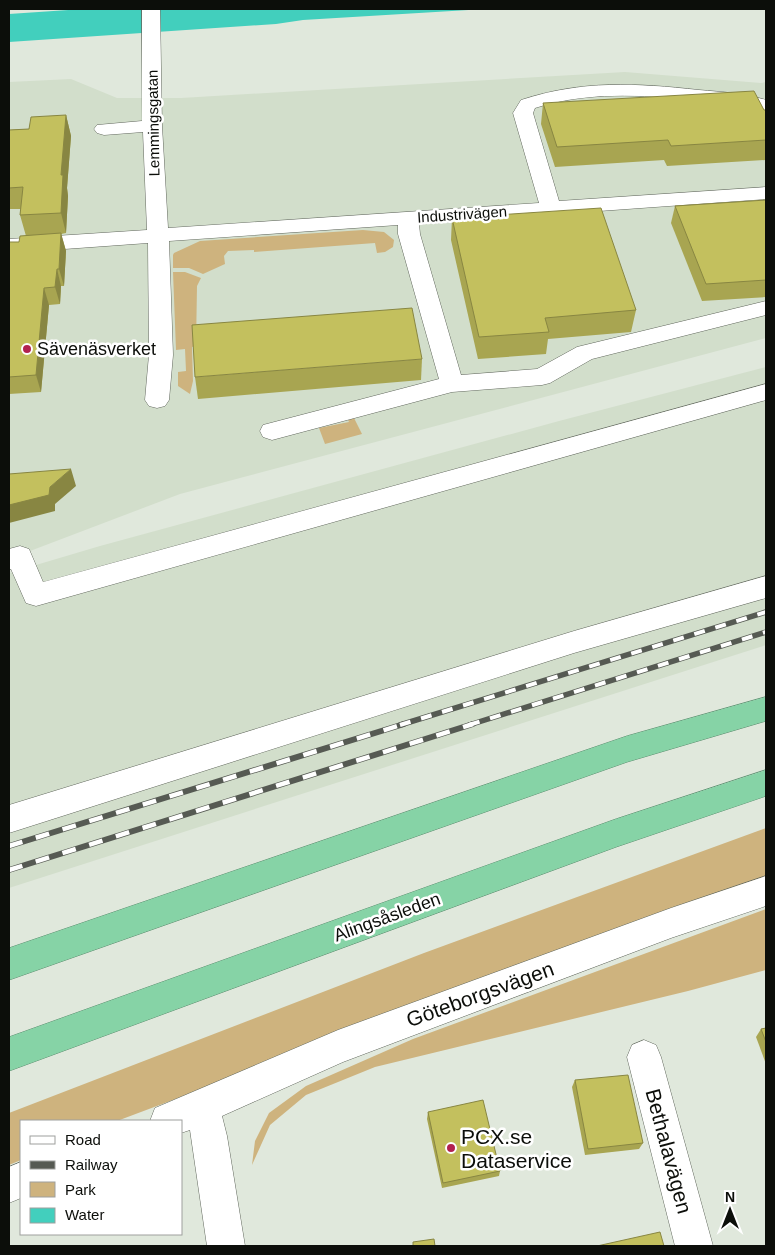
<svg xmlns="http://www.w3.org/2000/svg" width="775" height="1255" viewBox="0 0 775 1255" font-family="Helvetica,sans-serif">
<rect width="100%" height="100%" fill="#e0e8dc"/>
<!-- built -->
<g fill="#d2decb">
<polygon points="625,72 761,83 766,82 766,338 180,494 9,559 9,82 71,79 117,98 181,98"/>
<polygon points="766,367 766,645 9,888 9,573 100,546 559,421"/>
</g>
<!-- green -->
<g fill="#ceb37e">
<polygon points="363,230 384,232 394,240 393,247 385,252 377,253 375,243 254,252 254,250 228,251 224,256 225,264 203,274 189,268 173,268 173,255 174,253 200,241"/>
<polygon points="173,272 185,272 201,278 197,286 196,346 192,347 193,381 190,394 178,386 178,372 186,371 185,349 176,350"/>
<polygon points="354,418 362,434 325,444 319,428 349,422 348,420"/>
<polygon points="766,828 766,881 690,906 117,1121 21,1121 21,1160 9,1165 9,1113 424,953"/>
<polygon points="766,909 766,970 688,991 375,1067 306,1095 270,1125 252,1165 255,1141 269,1113 306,1086 413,1039"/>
</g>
<!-- water -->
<polygon fill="#42cfbd" points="83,9 485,9 303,20 276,24 9,42 9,14"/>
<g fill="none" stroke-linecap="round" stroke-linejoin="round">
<defs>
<g id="minor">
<path d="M142,9H160L162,126L168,228L539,203L513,113L521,100C582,80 636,83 699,90C722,92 744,93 766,100V113C759,111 752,107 744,106C728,102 711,102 695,100C641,95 588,91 535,108L533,113L559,201L766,187V199L419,224L420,234L461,375L537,369L577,347L766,301V315L592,359L550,383L542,385L452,392L272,440L263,437L260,431L263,425L439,379L398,234V225L169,241L173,355L169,400L165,406L157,408L149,406L145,400L149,355L148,243L9,253V239L147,230L143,132L104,135L97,133L94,129L97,125L142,121Z"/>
<polygon points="766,384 766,400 36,606 26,603 11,569 9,569 9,549 20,546 29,549 43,582"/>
<polygon points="766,576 766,598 574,653 9,833 9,805 574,631"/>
<polygon points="766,876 766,906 671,938 343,1062 222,1116 227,1136 245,1246 207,1246 190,1130 181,1133 181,1121 150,1121 155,1108 338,1030 671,908"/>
<polygon points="644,1040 656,1045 661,1057 713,1246 675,1246 627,1057 632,1045"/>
<polygon points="21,1162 21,1198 9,1203 9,1167"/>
</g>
<g id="highway">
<polygon points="766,697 766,721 627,762 9,980 9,948 627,736"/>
<polygon points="766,770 766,796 616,847 9,1071 9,1037 616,819"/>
</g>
</defs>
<!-- minor casing -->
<use href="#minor" stroke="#62685e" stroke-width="1"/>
<!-- highway casing -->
<use href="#highway" stroke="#5b8e6f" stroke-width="1"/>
<!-- minor -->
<use href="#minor" fill="#fff" fill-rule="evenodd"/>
<!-- highway -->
<use href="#highway" fill="#86d3a6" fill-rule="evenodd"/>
<defs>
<g id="rail-far1">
<polyline points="400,725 766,612"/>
<polyline points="469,725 766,632"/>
</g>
<g id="rail">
<polyline points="9,846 404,724"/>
<polyline points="9,870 473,724"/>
</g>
</defs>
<!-- rail-far1 casing -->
<use href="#rail-far1" stroke="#565a53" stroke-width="5.5"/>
<!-- rail casing -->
<use href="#rail" stroke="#565a53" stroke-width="6"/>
<!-- rail-far1 -->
<use href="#rail-far1" stroke="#fff" stroke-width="4" stroke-dasharray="11" stroke-linecap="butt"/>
<!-- rail -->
<use href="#rail" stroke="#fff" stroke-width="4.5" stroke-dasharray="14" stroke-linecap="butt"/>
</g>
<!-- wall -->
<g fill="#a8a551">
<polygon points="543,103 766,110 766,160 667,166 664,160 555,167 541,124"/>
<polygon points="66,115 71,136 67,188 68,196 66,233 61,234 66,251 64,286 61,286 60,304 49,305 41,392 9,394 9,242 19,242 26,236 20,215 21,209 9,209 9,130 29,129"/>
<polygon points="766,200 766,297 702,301 671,223 675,206"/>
<polygon points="452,218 636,310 631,332 548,339 546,354 478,359 451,240"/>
<polygon points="422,359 421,380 198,399 195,377"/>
<polygon points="766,1028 766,1064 756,1037 761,1029"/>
<polygon points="575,1080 643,1143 639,1149 585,1155 572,1087"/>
<polygon points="428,1112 500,1171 499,1176 442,1188 427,1119"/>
</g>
<!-- shaded-wall -->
<g fill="#888642">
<polygon points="66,115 71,136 67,188 68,196 66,233 61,213 61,175"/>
<polygon points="61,233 66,251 64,286 59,269"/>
<polygon points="57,269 61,286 60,304 55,287"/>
<polygon points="44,288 49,305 41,392 36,375"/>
<polygon points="71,469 76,486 55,504 55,511 9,523 9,505 50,487"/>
</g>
<!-- building -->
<g fill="#c3c05e" stroke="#888642">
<polygon points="754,91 764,110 766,110 766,140 671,146 668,140 557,147 543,103"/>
<polygon points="66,115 61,175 63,175 61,213 20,215 23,187 9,188 9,130 29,129 31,117"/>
<polygon points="766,200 766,280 706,284 675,206"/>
<polygon points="601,208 636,310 545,318 549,332 479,337 452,218"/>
<polygon points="61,233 59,269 57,269 55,287 44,288 36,375 9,377 9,242 19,242 20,236"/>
<polygon points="412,308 422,359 195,377 192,325"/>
<polygon points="71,469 50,487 49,495 9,505 9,474"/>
<polygon points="766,1028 766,1042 761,1029"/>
<polygon points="628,1075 643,1143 588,1149 575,1080"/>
<polygon points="483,1100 500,1171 443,1183 428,1112"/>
<polygon points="660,1232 664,1246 597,1246"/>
<polygon points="434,1239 435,1246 413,1246 413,1242"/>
</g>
<!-- markers -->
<g fill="#b2214f" stroke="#fff" stroke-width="2">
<circle cx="27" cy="349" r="5"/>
<circle cx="451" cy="1148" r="5"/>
</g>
<g text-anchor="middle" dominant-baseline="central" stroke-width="5" stroke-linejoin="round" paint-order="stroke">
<!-- far-street labels -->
<g font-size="15" fill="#0c0e0a" stroke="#fff">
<text transform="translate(153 123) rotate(-91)">Lemmingsgatan</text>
<text transform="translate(462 214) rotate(-4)">Industrivägen</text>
</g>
<!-- poi labels -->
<g font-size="18" fill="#0c0e0a" stroke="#fff" text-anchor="start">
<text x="37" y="349">Sävenäsverket</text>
</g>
<!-- street labels -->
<g font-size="18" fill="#0c0e0a" stroke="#fff">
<text transform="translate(387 917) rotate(-20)">Alingsåsleden</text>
</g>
<!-- near-street labels -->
<g font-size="21" fill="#0c0e0a" stroke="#fff">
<text transform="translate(480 994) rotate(-20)">Göteborgsvägen</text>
<text transform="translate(669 1151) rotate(75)">Bethalavägen</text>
</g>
<!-- near-poi labels -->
<g font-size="21" fill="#0c0e0a" stroke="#fff" text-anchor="start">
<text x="461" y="1136">PCX.se<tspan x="461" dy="24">Dataservice</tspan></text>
</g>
</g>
<!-- border -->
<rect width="775" height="1255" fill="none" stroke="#0c0e0a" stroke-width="20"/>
<!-- legend -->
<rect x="20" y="1120" width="162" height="115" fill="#ffffff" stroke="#9e9f9d"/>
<rect x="30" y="1136" width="25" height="8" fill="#ffffff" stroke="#9e9f9d"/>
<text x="65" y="1145" font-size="15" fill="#0c0e0a">Road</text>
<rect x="30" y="1161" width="25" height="8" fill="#565a53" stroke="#9e9f9d"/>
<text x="65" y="1170" font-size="15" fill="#0c0e0a">Railway</text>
<rect x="30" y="1182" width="25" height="15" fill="#ceb37e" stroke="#9e9f9d"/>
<text x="65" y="1195" font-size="15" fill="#0c0e0a">Park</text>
<rect x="30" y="1208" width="25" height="15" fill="#42cfbd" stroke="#9e9f9d"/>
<text x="65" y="1220" font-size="15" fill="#0c0e0a">Water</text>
<!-- north arrow -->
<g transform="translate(730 1210)" stroke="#ffffff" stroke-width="4" paint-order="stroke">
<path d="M0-4L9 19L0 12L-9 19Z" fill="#0c0e0a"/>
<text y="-8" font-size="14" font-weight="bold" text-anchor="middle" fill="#0c0e0a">N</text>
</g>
</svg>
